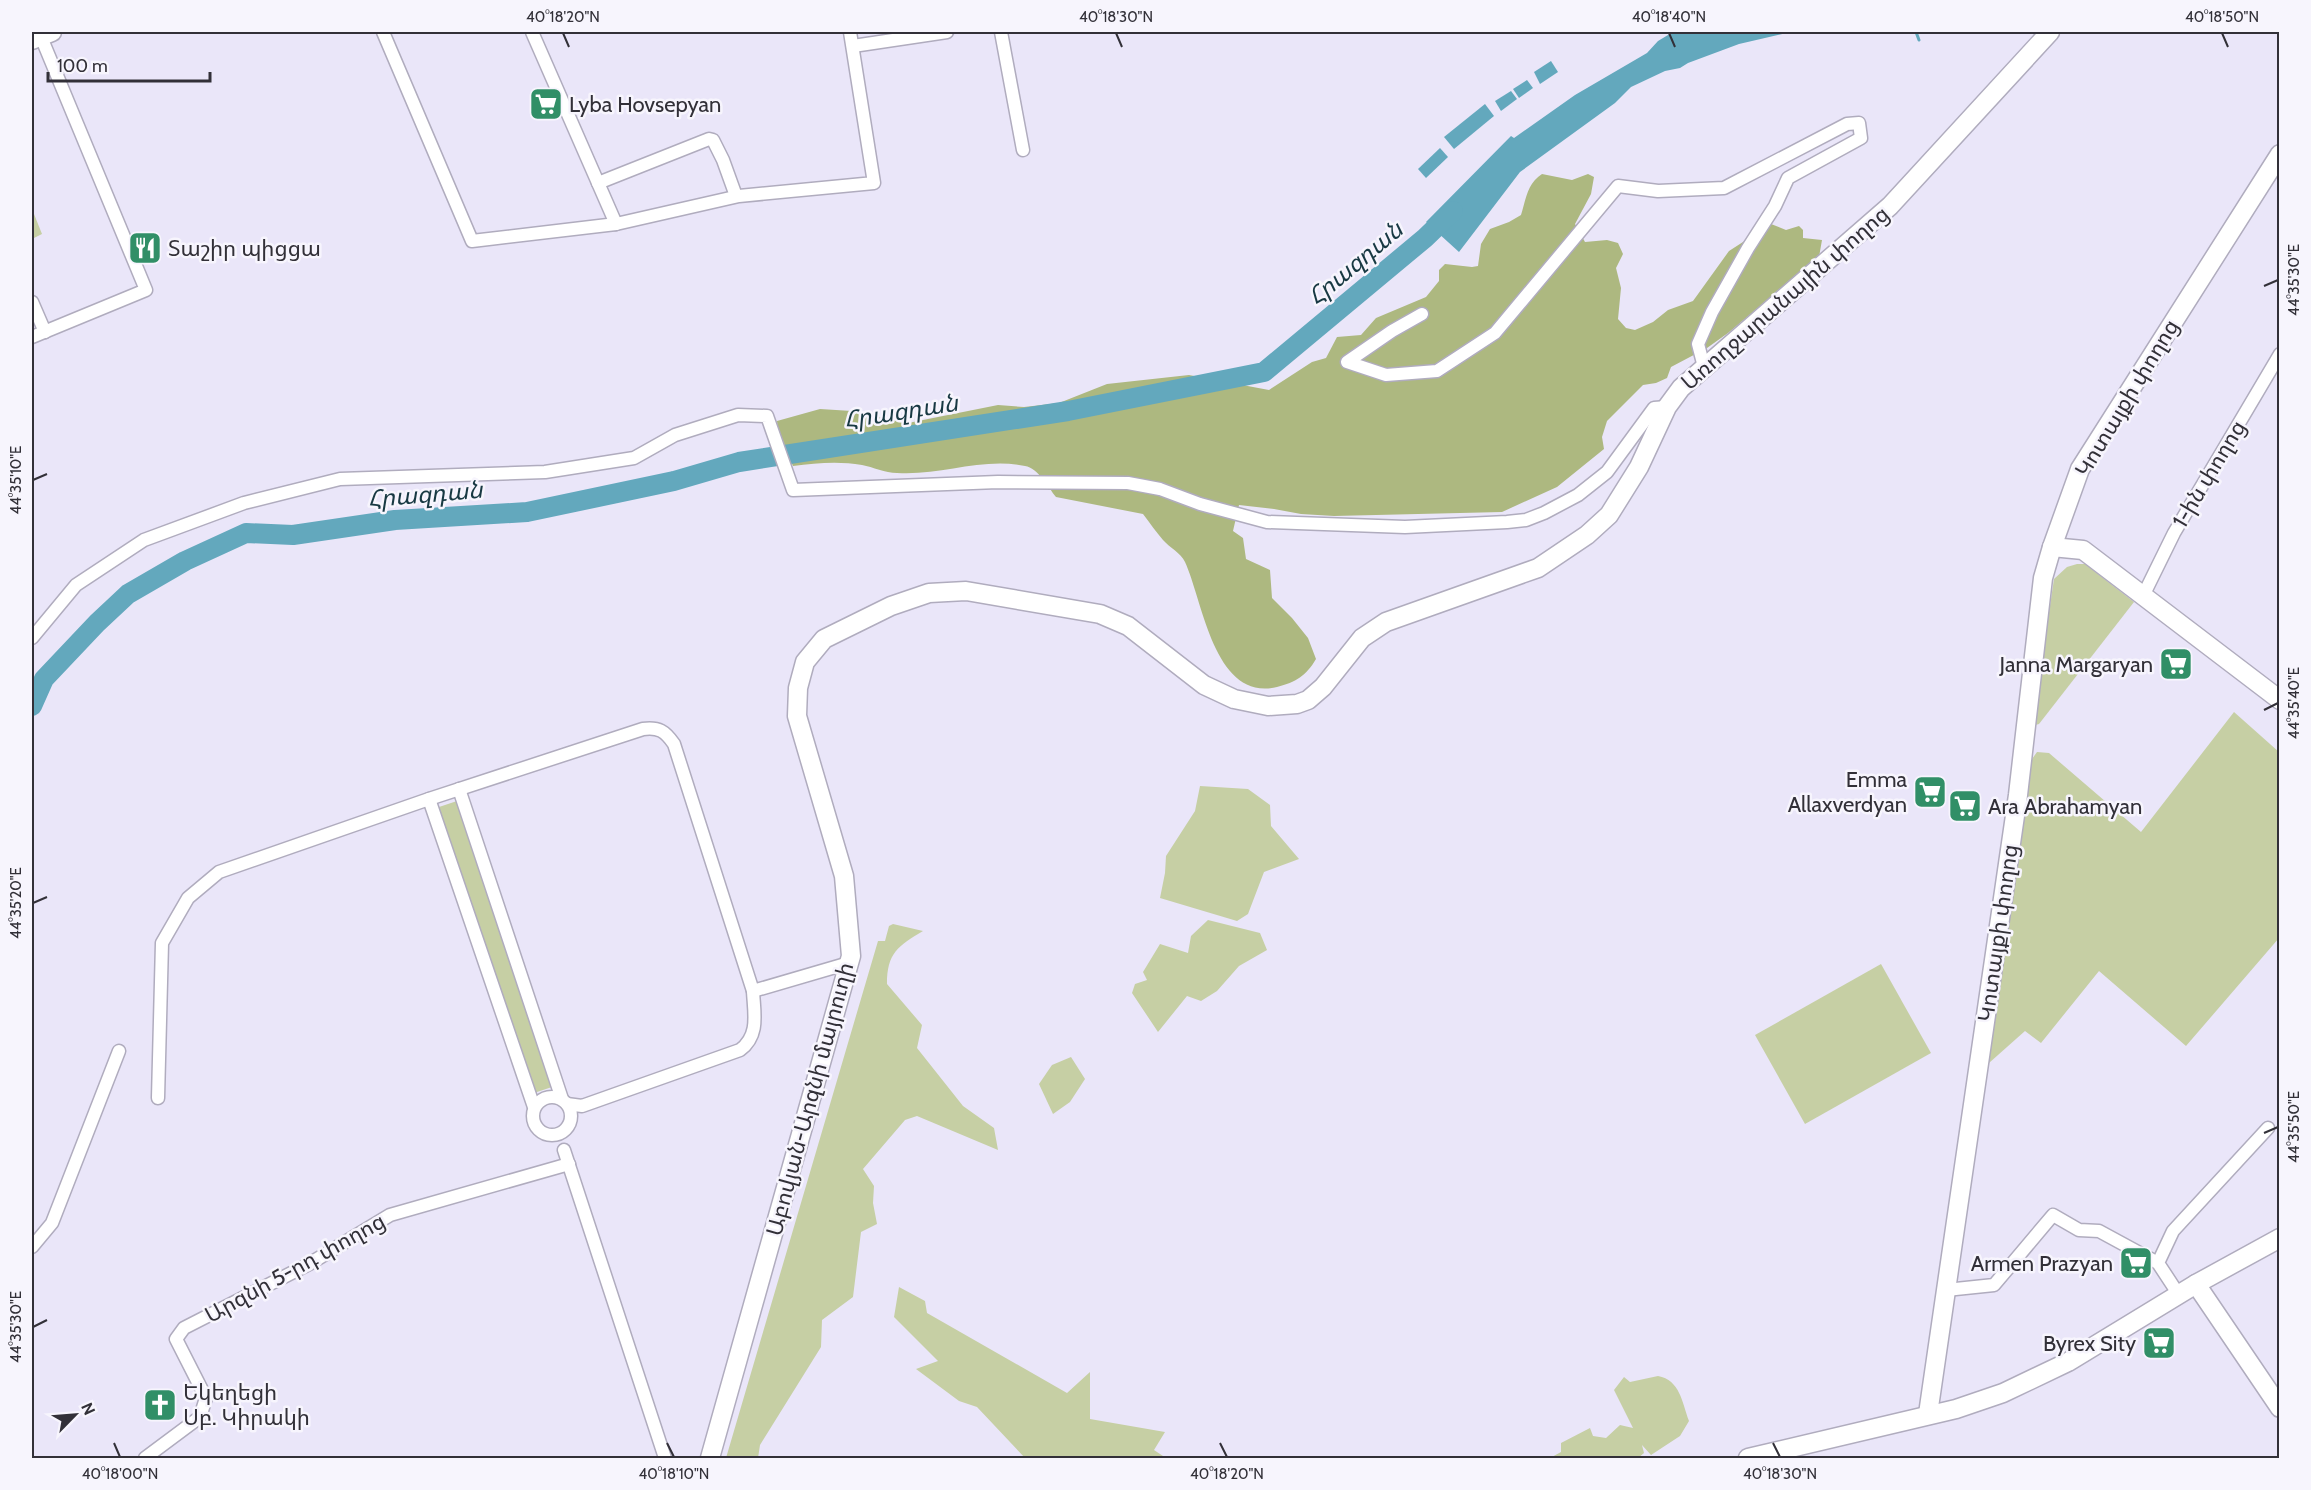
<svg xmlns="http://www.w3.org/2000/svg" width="2311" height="1490" viewBox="0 0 2311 1490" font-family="Cabin,'Noto Sans Armenian',sans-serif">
<rect width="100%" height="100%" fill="#eae6f9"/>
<!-- green -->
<g fill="#c6cfa4">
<polygon points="32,209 42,234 32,239"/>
<polygon points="2077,564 2085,564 2134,602 2039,724 2032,726 2054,579 2067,567"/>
<polygon points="2234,712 2279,752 2279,938 2186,1046 2099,971 2041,1043 2025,1031 1989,1063 2032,759 2037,752 2049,753 2141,832"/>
<polygon points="1200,786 1248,789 1270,805 1271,826 1299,859 1264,872 1248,914 1237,921 1160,898 1165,873 1166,856 1195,811"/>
<polygon points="457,801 552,1087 534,1093 439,807"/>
<polygon points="1208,920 1260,933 1267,950 1239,966 1217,991 1201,1001 1187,996 1158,1032 1132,993 1135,984 1147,980 1143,972 1160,944 1188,953 1191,936"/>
<path d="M893,924L923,931C898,946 887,953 887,984L922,1025L917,1048L963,1106L994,1128L998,1150L917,1116L905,1120L863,1169L874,1186L873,1203L877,1224L861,1232L853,1297L822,1320L821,1347L760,1445L758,1458H726L878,941H885L889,926Z"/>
<polygon points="1881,964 1931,1053 1805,1124 1755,1035"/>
<polygon points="1071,1057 1085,1079 1070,1102 1053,1114 1039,1084 1052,1065"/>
<polygon points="899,1287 925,1301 927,1313 1067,1393 1090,1372 1090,1419 1165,1432 1154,1450 1166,1458 1025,1458 977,1407 959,1401 916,1369 938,1361 894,1317"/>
<path d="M1658,1376C1680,1380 1682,1402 1689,1421L1680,1436L1651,1455L1642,1445L1644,1453L1638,1458H1550L1561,1452V1443L1590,1428L1593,1436L1606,1438L1620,1425L1633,1428L1614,1390L1624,1377L1630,1382Z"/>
</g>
<!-- forest -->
<path fill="#adb880" d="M1542,174L1572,180L1588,174L1594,177L1591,194L1575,224L1585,242L1607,240L1618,243L1623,254L1616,268L1621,288L1618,319L1626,328L1635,330L1653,322L1668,310L1693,301L1729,251L1771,224L1786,230L1799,226L1803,230V238L1822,240L1819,257L1728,333L1707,348L1671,367L1667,378L1656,383L1643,385L1607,421L1602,437L1604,449L1557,487L1502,512L1334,516L1301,514L1274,509L1239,505L1233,531L1243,538L1246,559L1270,570L1272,598L1292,618L1308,638L1316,659C1306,676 1296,682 1277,687C1214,702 1203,601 1185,562C1181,553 1169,547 1163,540C1156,532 1150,523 1143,514L1056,497C1048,487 1038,468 1025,466C982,457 940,476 897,473C885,473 873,467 862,465C839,461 816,463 793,466L778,433L777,421L820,409L852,411L908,423L998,405L1024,407L1059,403L1107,384L1189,375L1269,390L1312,362L1326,358L1337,337L1361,335L1376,318L1426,297L1439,281V270L1445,264L1472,267L1478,266L1481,244L1490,229L1509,222L1521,215C1526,199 1527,184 1542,174Z"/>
<!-- water -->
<g fill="#63a8bd">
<polygon points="1673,32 1791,32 1739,44 1688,63 1680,68 1665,71 1631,87 1615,103 1520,172 1459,252 1426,222 1511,136 1514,138 1575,95 1647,53 1658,41"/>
<polygon points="1551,61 1558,72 1540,84 1534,72"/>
<polygon points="1527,80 1533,88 1519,98 1513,89"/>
<polygon points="1511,91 1517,99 1501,111 1495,101"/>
<polygon points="1485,104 1494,116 1454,149 1444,137"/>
<polygon points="1440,148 1448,157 1426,178 1418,169"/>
</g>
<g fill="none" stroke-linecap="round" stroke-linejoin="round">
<!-- stream -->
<polyline stroke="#63a8bd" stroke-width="3" points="1916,32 1919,40"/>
<!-- river -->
<polyline stroke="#63a8bd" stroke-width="20" points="32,706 44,679 97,623 128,594 185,561 246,533 293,535 395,520 527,512 674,481 739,462 1068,411 1264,372 1425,238 1453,211"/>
<defs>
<g id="street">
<polyline points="383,32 472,241 616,224 739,196 874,183 850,32"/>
<polyline points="532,32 616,224"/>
<polyline points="1001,32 1023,150"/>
<polyline points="853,46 947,32"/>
<polyline points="598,183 709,139 713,140 723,160 736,196"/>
<polyline points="32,302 45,332"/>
<polyline points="1422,314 1392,331 1347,362 1386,375 1437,371 1495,333 1618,186 1658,191 1724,188 1847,124 1859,123 1861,138 1788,178 1775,206 1748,248 1712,312 1698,344 1704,367"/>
<polyline points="32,337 146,290 39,32"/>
<polyline points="2143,596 2174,533 2280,354"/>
<polyline points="32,638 76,585 144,540 244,503 340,479 545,472 634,458 675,435 738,415 767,416 793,490 998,482 1128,483 1160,489 1200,504 1267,522 1405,527 1507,522 1526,520 1544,513 1578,495 1607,472 1654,408 1667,407"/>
<polyline points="459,789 562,1099"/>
<polyline points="429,799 534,1107"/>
<polyline points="753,991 849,963"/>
<circle cx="552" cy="1116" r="19"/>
<path d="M158,1098L162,943L188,898L219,872L429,799L643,729C659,727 665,731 674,744L753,991C754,1013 760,1035 740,1050L582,1106L567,1104"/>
<polyline points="564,1150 665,1458"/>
<polyline points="32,1247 52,1223 119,1051"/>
<polyline points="1946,1290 1994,1285 2053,1215 2079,1230 2099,1231 2158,1263"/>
<polyline points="2179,1295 2158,1263 2173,1231 2268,1128"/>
<polyline points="145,1458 200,1417 206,1398 176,1339 184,1328 309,1264 390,1215 569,1164"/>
</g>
<g id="secondary">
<polyline points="32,40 52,32"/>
<polyline points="2052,547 2083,550 2280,700"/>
<polyline points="2196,1284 2280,1408"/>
<polyline points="1928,1414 2018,795 2043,578 2052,547 2080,469 2280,154"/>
<polyline points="710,1458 851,956 844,876 797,716 798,688 805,662 824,639 891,606 929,593 966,591 1100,614 1128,626 1204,685 1234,699 1268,706 1297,704 1308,700 1323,687 1362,638 1386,622 1538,568 1587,535 1609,515 1639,467 1667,407 1681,388 1890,206 2050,32"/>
<polyline points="1748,1458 1956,1409 2003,1393 2068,1362 2196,1284 2280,1238"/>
</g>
</defs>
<!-- street casing -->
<use href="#street" stroke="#b0acbe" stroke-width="15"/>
<!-- secondary casing -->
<use href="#secondary" stroke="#b0acbe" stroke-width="21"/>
<!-- street -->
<use href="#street" stroke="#fff" stroke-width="12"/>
<!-- secondary -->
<use href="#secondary" stroke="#fff" stroke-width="18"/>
</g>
<!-- ticks -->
<path fill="none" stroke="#323038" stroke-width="2" d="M563,33L569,47M1116,33L1122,47M1669,33L1675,47M2222,33L2228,47M2264,286L2278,280M33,480L47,474M2264,710L2278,703M33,903L47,897M2264,1133L2278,1127M33,1327L47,1320M114,1443L120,1457M667,1443L674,1457M1220,1443L1227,1457M1773,1443L1780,1457"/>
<!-- icons -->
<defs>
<symbol id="supermarket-square" viewBox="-11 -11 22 22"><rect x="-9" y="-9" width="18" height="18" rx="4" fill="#318f67" stroke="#f7f5fd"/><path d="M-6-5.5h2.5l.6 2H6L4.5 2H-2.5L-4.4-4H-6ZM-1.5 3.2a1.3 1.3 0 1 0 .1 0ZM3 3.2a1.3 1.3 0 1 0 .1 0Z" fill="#fff"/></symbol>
<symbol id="restaurant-square" viewBox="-11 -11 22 22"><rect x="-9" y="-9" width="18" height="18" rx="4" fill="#318f67" stroke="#f7f5fd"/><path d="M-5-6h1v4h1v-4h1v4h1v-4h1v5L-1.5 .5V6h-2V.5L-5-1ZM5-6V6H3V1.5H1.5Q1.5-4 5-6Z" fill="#fff"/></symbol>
<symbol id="church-square" viewBox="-11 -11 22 22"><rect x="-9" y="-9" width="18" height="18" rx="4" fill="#318f67" stroke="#f7f5fd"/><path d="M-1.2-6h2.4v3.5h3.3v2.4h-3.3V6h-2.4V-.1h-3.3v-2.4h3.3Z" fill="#fff"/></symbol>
</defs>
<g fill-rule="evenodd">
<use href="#supermarket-square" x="527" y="85" width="38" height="38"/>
<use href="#restaurant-square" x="126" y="229" width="38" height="38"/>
<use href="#supermarket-square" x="2157" y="645" width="38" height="38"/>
<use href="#supermarket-square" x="1911" y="773" width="38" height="38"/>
<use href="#supermarket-square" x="1946" y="787" width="38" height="38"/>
<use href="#supermarket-square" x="2117" y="1244" width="38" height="38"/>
<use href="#supermarket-square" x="2140" y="1324" width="38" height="38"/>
<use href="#church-square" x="141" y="1386" width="38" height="38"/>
</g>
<g text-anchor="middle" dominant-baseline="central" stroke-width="5" stroke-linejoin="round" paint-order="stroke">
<!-- poi labels -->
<g font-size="22" fill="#323038" stroke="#f7f5fd" text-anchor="start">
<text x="569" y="104">Lyba Hovsepyan</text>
<text x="168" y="248">Տաշիր պիցցա</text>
<text x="2153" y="664" text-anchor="end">Janna Margaryan</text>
<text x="1907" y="779" text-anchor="end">Emma<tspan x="1907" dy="25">Allaxverdyan</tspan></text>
<text x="1988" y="806">Ara Abrahamyan</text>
<text x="2113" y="1263" text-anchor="end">Armen Prazyan</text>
<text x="2136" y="1343" text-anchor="end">Byrex Sity</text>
<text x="183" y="1392">Եկեղեցի<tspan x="183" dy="25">Սբ. Կիրակի</tspan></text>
</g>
<!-- street labels -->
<g font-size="22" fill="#323038" stroke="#f7f5fd">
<text transform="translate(1785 298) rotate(-41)">Առողջարանային փողոց</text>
<text transform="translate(2127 398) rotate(-59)">Կոտայքի փողոց</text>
<text transform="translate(2209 474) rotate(-59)">1-ին փողոց</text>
<text transform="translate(1998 933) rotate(-82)">Կոտայքի փողոց</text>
<text transform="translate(810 1099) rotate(-75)">Աբովյան-Արզնի մայրուղի</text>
<text transform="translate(295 1268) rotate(-29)">Արզնի 5-րդ փողոց</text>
</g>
<!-- water labels -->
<g font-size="24" font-style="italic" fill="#183943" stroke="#f7f5fd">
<text transform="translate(1355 263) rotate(-40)">Հրազդան</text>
<text transform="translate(901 411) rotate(-9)">Հրազդան</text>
<text transform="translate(425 494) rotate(-5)">Հրազդան</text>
</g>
</g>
<!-- border -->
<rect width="2311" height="1490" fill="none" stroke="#f7f5fd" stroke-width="66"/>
<!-- north arrow -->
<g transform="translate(75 1415) rotate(65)" stroke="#f7f5fd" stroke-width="4.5" paint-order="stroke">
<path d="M0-4.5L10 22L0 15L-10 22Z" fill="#323038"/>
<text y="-9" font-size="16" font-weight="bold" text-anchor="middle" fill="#323038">N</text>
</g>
<!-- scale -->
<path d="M48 72v9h162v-9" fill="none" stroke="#323038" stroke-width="3"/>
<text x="57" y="72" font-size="18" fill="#323038" stroke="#f7f5fd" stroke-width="4.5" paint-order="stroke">100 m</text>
<rect x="33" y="33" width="2245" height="1424" fill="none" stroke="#323038" stroke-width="2"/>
<g font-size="15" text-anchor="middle" fill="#323038">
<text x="563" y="22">40°18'20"N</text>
<text x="1116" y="22">40°18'30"N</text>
<text x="1669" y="22">40°18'40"N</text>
<text x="2222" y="22">40°18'50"N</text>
<text transform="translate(2294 280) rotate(-90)" y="5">44°35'30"E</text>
<text transform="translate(16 480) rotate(-90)" y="5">44°35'10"E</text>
<text transform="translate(2294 703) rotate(-90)" y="5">44°35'40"E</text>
<text transform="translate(16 903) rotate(-90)" y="5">44°35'20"E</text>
<text transform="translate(2294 1127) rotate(-90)" y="5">44°35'50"E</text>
<text transform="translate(16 1327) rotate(-90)" y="5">44°35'30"E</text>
<text x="120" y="1479">40°18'00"N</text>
<text x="674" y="1479">40°18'10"N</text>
<text x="1227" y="1479">40°18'20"N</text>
<text x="1780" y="1479">40°18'30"N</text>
</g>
</svg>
